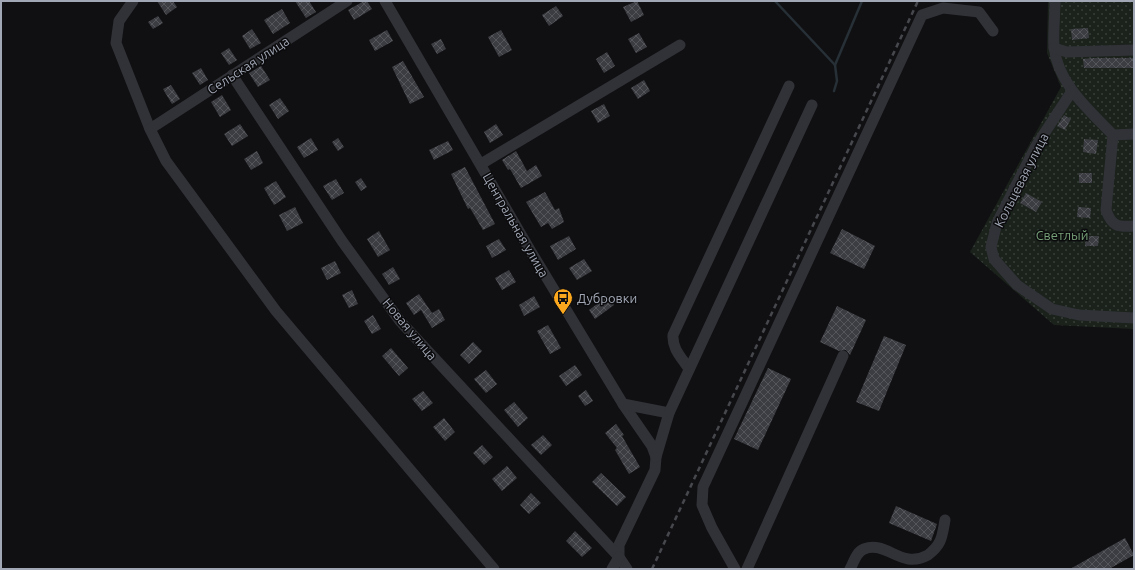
<svg xmlns="http://www.w3.org/2000/svg" width="1135" height="570" viewBox="0 0 1135 570" font-family="Ubuntu,sans-serif">
<defs>
<pattern id="garden-dots" width="8" height="8" patternUnits="userSpaceOnUse"><rect width="8" height="8" fill="#1a221b"/><path d="M2 2h.1M6 6h.1" fill="none" stroke="#383f3a" stroke-width="1.8" stroke-linecap="round"/></pattern>
<pattern id="building-cross-hatch" width="8" height="8" patternUnits="userSpaceOnUse"><rect width="8" height="8" fill="#3c3d42"/><path d="M0 0l8 8M0 8l8-8" fill="none" stroke="#55565b"/></pattern>
</defs>
<rect width="100%" height="100%" fill="#101012"/>
<!-- garden -->
<polygon fill="url(#garden-dots)" points="1048,1 1134,1 1134,329 1054,325 970,252 1061,87 1047,53"/>
<g fill="none" stroke-linecap="round" stroke-linejoin="round">
<!-- stream -->
<g stroke="#263036" stroke-width="2.5">
<polyline points="775,1 835,65"/>
<polyline points="834,91 837,81 835,65 862,1"/>
</g>
</g>
<!-- building -->
<g fill="url(#building-cross-hatch)">
<polygon points="157,1 173,1 177,7 166,15"/>
<polygon points="295,1 309,1 316,12 306,18"/>
<polygon points="364,1 367,1 372,9 354,20 348,10"/>
<polygon points="637,1 644,15 631,22 623,7"/>
<polygon points="556,6 563,16 549,26 542,15"/>
<polygon points="282,9 290,23 273,34 264,20"/>
<polygon points="158,16 163,23 153,29 148,22"/>
<polygon points="1088,28 1089,38 1072,40 1071,29"/>
<polygon points="252,29 261,43 250,49 242,36"/>
<polygon points="387,30 393,41 375,51 369,40"/>
<polygon points="501,30 512,50 499,57 488,37"/>
<polygon points="639,33 647,47 636,53 628,39"/>
<polygon points="441,39 446,49 437,54 431,44"/>
<polygon points="229,48 237,60 229,65 221,53"/>
<polygon points="607,52 615,66 604,73 596,59"/>
<polygon points="1093,58 1134,58 1134,68 1084,68 1083,59"/>
<polygon points="403,61 424,97 410,104 392,67"/>
<polygon points="261,66 270,80 258,87 249,73"/>
<polygon points="201,68 208,80 200,85 192,73"/>
<polygon points="644,80 650,91 638,99 631,88"/>
<polygon points="171,85 180,99 172,104 163,89"/>
<polygon points="222,95 231,110 220,117 211,102"/>
<polygon points="280,98 289,111 278,119 269,105"/>
<polygon points="604,104 610,116 598,123 591,111"/>
<polygon points="1064,115 1071,119 1065,130 1057,126"/>
<polygon points="240,124 248,136 232,146 224,134"/>
<polygon points="496,124 503,135 490,143 484,132"/>
<polygon points="311,138 318,150 304,158 297,147"/>
<polygon points="338,138 344,147 338,151 332,142"/>
<polygon points="1084,139 1098,140 1096,154 1083,152"/>
<polygon points="448,141 453,150 434,160 429,150"/>
<polygon points="257,151 263,163 251,170 244,159"/>
<polygon points="516,151 527,171 536,165 542,176 521,188 510,169 508,170 502,160"/>
<polygon points="465,167 495,224 483,230 470,208 468,209 451,174"/>
<rect x="1079" y="173" width="13" height="10"/>
<polygon points="361,178 367,187 361,191 355,182"/>
<polygon points="336,179 344,193 332,200 323,186"/>
<polygon points="276,181 286,197 274,205 264,188"/>
<polygon points="545,192 555,210 559,208 564,222 552,229 548,223 541,227 526,202"/>
<polygon points="1026,193 1042,202 1036,212 1020,203"/>
<polygon points="295,207 303,223 287,231 279,215"/>
<polygon points="1078,207 1091,208 1090,218 1077,217"/>
<polygon points="842,229 875,246 864,269 830,253"/>
<polygon points="379,231 390,250 378,257 367,239"/>
<polygon points="569,236 576,249 558,260 550,246"/>
<polygon points="1086,236 1099,236 1098,246 1085,246"/>
<polygon points="499,239 506,250 492,258 486,246"/>
<polygon points="584,259 592,271 577,280 569,268"/>
<polygon points="335,261 341,273 327,280 321,268"/>
<polygon points="393,267 400,279 389,285 382,274"/>
<polygon points="509,270 516,282 502,290 495,278"/>
<polygon points="352,290 358,304 349,308 342,295"/>
<polygon points="419,294 432,313 439,309 445,320 432,328 421,310 414,315 406,303"/>
<polygon points="534,296 540,307 524,316 519,305"/>
<polygon points="608,296 614,305 595,319 589,310"/>
<polygon points="837,306 866,320 850,355 846,350 839,351 820,342"/>
<polygon points="373,315 381,329 372,334 364,321"/>
<polygon points="548,325 561,348 550,354 537,331"/>
<polygon points="884,336 906,345 879,411 856,402"/>
<polygon points="473,342 482,351 469,364 460,355"/>
<polygon points="391,348 408,368 399,376 382,356"/>
<polygon points="575,365 582,375 566,386 559,376"/>
<polygon points="768,368 791,379 758,450 734,439"/>
<polygon points="486,370 497,384 486,393 474,379"/>
<polygon points="586,390 593,401 585,406 578,396"/>
<polygon points="423,391 433,403 422,411 412,399"/>
<polygon points="514,402 528,418 518,427 504,410"/>
<polygon points="444,418 455,432 445,441 433,427"/>
<polygon points="616,424 624,435 622,436 640,467 629,474 615,450 617,448 605,433"/>
<polygon points="543,435 552,445 541,455 531,445"/>
<polygon points="482,445 493,457 484,465 473,453"/>
<polygon points="507,466 517,478 502,491 492,479"/>
<polygon points="601,473 626,497 617,506 592,482"/>
<polygon points="531,493 541,503 529,514 520,505"/>
<polygon points="896,506 937,524 931,541 889,523"/>
<polygon points="575,531 592,548 582,557 566,541"/>
<polygon points="1125,538 1134,555 1109,569 1070,569"/>
</g>
<g fill="none" stroke-linecap="round" stroke-linejoin="round">
<!-- minor -->
<g stroke="#313237" stroke-width="11">
<polyline points="133,1 119,21 116,43 150,129 166,161 276,311 494,569"/>
<polyline points="385,1 530,250 623,404 652,446 656,457 655,470 619,545 619,557 627,569"/>
<path d="M1055,1C1055,16 1053,32 1054,47C1058,84 1089,110 1113,135L1106,210C1112,227 1118,227 1134,226"/>
<polyline points="1054,48 1067,52 1134,50"/>
<polyline points="232,75 342,241 400,321 619,557"/>
<polyline points="1072,91 1036,146 997,223 991,247 994,259 1017,285 1052,309 1079,315 1134,318"/>
<polyline points="150,129 347,1"/>
<polyline points="1113,135 1134,134"/>
<polyline points="481,164 680,45"/>
<path d="M689,369C682,358 672,349 673,335L789,86"/>
<polyline points="623,404 669,413"/>
<polyline points="656,457 669,413 812,105"/>
<polyline points="612,569 619,557"/>
<polyline points="735,569 712,528 702,505 703,487 922,15 943,8 979,12 993,31"/>
<polyline points="747,569 843,356"/>
<path d="M850,569C854,562 856,552 864,549C887,540 901,570 928,555C942,544 942,537 945,520"/>
</g>
<!-- rail -->
<polyline stroke="#46484e" stroke-width="2.5" stroke-dasharray="5 4" stroke-linecap="butt" points="652,569 918,1"/>
</g>
<!-- icons -->
<defs>
<symbol id="bus-pin" viewBox="-11 -11 22 30"><path d="M0 17L-7.5 6A9.5 9.5 0 1 1 7.5 6Z" fill="#fca81e" stroke="#0b0b0d"/><path d="M-5-6H5V4H4V6H2V4H-2V6H-4V4H-5ZM-3.5-4V0h7V-4ZM-3.5 1.2v1.5H-2V1.2ZM2 1.2v1.5H3.5V1.2Z" fill="#111"/></symbol>
</defs>
<g fill-rule="evenodd">
<use href="#bus-pin" x="552" y="287" width="22" height="30"/>
</g>
<g text-anchor="middle" dominant-baseline="central" stroke-width="3" stroke-linejoin="round" paint-order="stroke">
<!-- street labels -->
<g font-size="13" fill="#a1a7b4" stroke="#0b0b0d">
<text transform="translate(248 65) rotate(-33)">Сельская улица</text>
<text transform="translate(1021 180) rotate(-63)">Кольцевая улица</text>
<text transform="translate(516 225) rotate(60)">Центральная улица</text>
<text transform="translate(410 329) rotate(50)">Новая улица</text>
</g>
<!-- park labels -->
<g font-size="13" fill="#76a077" stroke="#0b0b0d">
<text x="1062" y="235">Светлый</text>
</g>
<!-- poi labels -->
<g font-size="13" fill="#a1a7b4" stroke="#0b0b0d" text-anchor="start">
<text x="577" y="298">Дубровки</text>
</g>
</g>
<!-- border -->
<rect width="1135" height="570" fill="none" stroke="#a1a7b4" stroke-width="4"/>
</svg>
